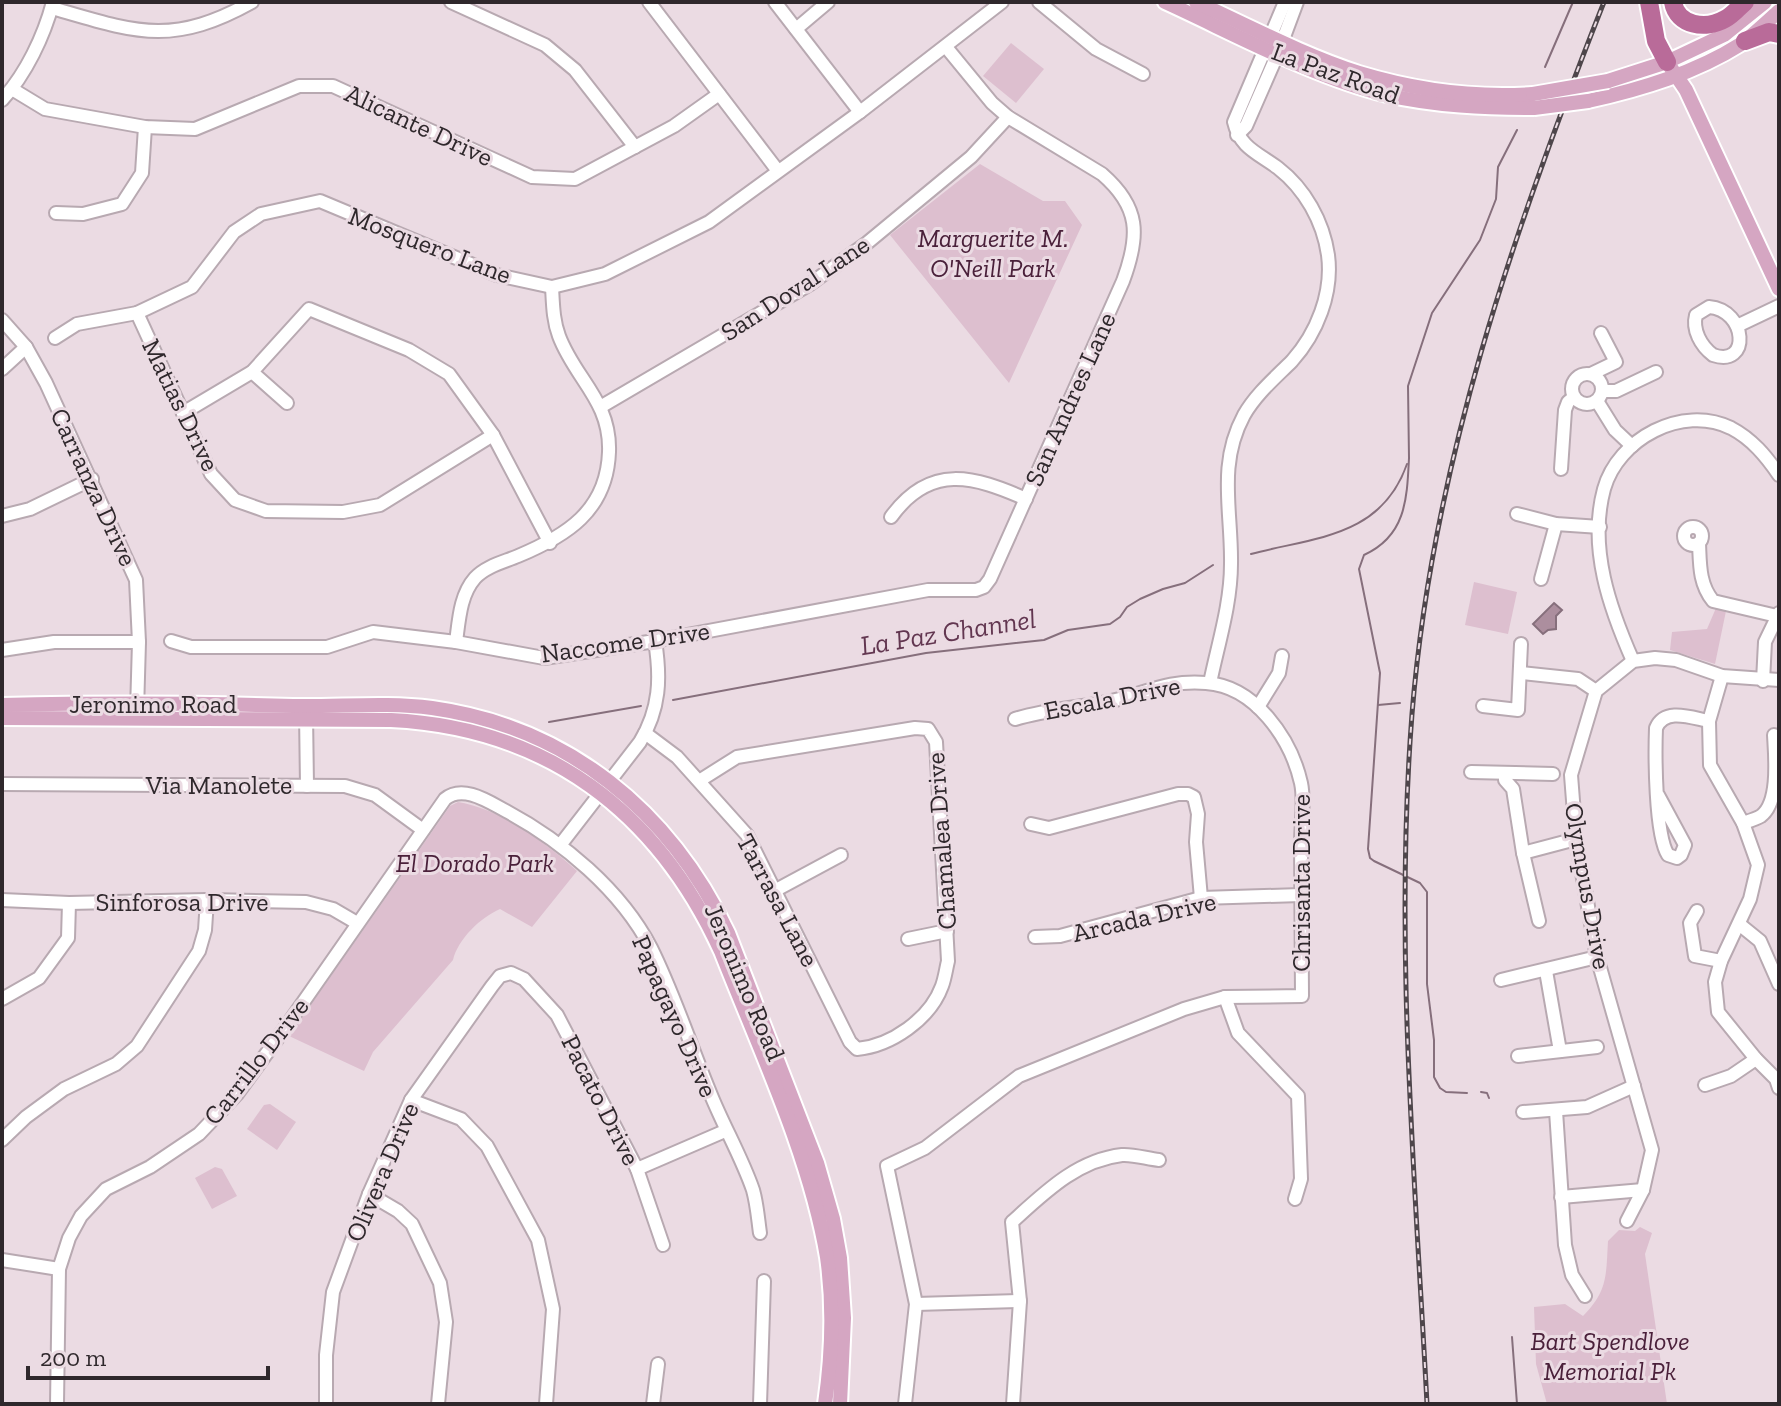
<svg xmlns="http://www.w3.org/2000/svg" width="1781" height="1406" viewBox="0 0 1781 1406" font-family="'Zilla Slab',serif">
<rect width="100%" height="100%" fill="#ebdbe3"/>
<!-- green -->
<g fill="#ddbfcf">
<polygon points="1011,43 1044,69 1016,103 983,76"/>
<polygon points="980,164 1043,201 1065,201 1082,225 1009,383 890,235"/>
<polygon points="1474,582 1517,592 1508,634 1465,625"/>
<polygon points="1716,608 1726,611 1715,664 1670,650 1672,632 1707,629"/>
<path d="M458,802C501,809 545,842 577,871L532,927L500,909C481,917 458,939 453,960L373,1052L364,1071L289,1036L450,806Z"/>
<polygon points="270,1104 296,1122 277,1150 247,1129 264,1105"/>
<polygon points="215,1167 222,1169 237,1196 212,1209 195,1178"/>
<path d="M1640,1227L1652,1233L1645,1254L1667,1404H1547L1536,1364L1534,1307L1565,1304L1583,1316C1608,1291 1606,1275 1608,1241L1619,1230L1635,1231Z"/>
</g>
<!-- water -->
<polygon fill="#ac8e9e" stroke="#866f7c" stroke-width="2" points="1554,603 1562,610 1556,616 1556,629 1548,630 1543,634 1533,624"/>
<g fill="none" stroke-linecap="round" stroke-linejoin="round">
<!-- stream -->
<g stroke="#866f7c" stroke-width="2">
<polyline points="1545,67 1573,2"/>
<path d="M1409,458C1407,499 1406,536 1364,555L1359,569L1380,673L1368,849L1370,858L1374,861L1420,883L1427,892V984L1434,1040V1077L1440,1088L1446,1092L1467,1093"/>
<polyline points="1409,458 1408,386 1432,313 1480,240 1496,199 1498,167 1517,130"/>
<path d="M1251,554C1314,537 1381,538 1407,464"/>
<polyline points="673,700 926,653 1044,640 1068,630 1110,624 1120,617 1127,607 1140,599 1163,589 1185,583 1213,565"/>
<polyline points="1378,705 1400,703"/>
<polyline points="549,722 641,706"/>
<polyline points="1481,1092 1487,1093 1489,1098"/>
<polyline points="1512,1337 1517,1404"/>
</g>
<defs>
<g id="minor">
<polyline points="451,2 545,45 575,70 635,147"/>
<polyline points="649,2 778,171"/>
<polyline points="775,2 860,112"/>
<polyline points="1039,2 1096,49 1143,74"/>
<path d="M52,8C135,32 171,47 252,2"/>
<polyline points="796,29 828,2"/>
<polyline points="12,89 45,109 145,127 195,129 299,86 333,86 532,177 575,179 674,126 719,94"/>
<path d="M2,100C26,74 44,36 53,2"/>
<polyline points="1237,135 1246,126 1278,53 1297,2"/>
<polyline points="56,213 83,214 122,204 142,173 145,127"/>
<path d="M1709,307C1747,310 1751,368 1713,355C1701,346 1692,330 1696,315Z"/>
<polyline points="137,313 211,474 235,500 266,511 343,512 380,505 493,435"/>
<polyline points="2,320 26,347 46,383 136,580 139,642 137,711"/>
<polyline points="1737,326 1779,306"/>
<polyline points="55,338 77,324 137,313 192,287 234,232 261,214 320,201 497,275 552,287 605,274 709,222 860,112 1002,2"/>
<polyline points="2,369 26,347"/>
<polyline points="252,372 287,403"/>
<circle cx="1587" cy="389" r="15"/>
<polyline points="1591,374 1616,362 1601,333"/>
<polyline points="1603,391 1616,391 1656,372"/>
<polyline points="1597,401 1615,430 1632,446"/>
<polyline points="602,406 810,284 867,243 971,157 1008,117"/>
<polyline points="183,413 252,372 309,309 409,350 449,374 493,435 550,543"/>
<polyline points="1561,469 1565,410 1568,402 1574,397"/>
<polyline points="1517,514 1556,524 1600,527"/>
<polyline points="2,516 30,509 92,479"/>
<path d="M891,517C930,463 974,476 1026,499"/>
<circle cx="1693" cy="536" r="9"/>
<path d="M1699,543C1700,564 1699,584 1713,601L1777,616"/>
<polyline points="1541,579 1556,524"/>
<path d="M171,641L191,647H327L373,632L456,642L544,658L655,641L928,590H976L984,587L990,579L1123,281C1140,235 1140,207 1102,174L1008,117L992,103L946,47"/>
<path d="M456,642C459,620 460,595 475,578C486,566 504,562 518,556C566,536 607,511 609,452C611,401 575,379 559,336C553,320 553,304 552,287"/>
<polyline points="2,650 54,642 139,642"/>
<path d="M1633,661C1610,609 1588,548 1604,489C1618,439 1682,404 1731,428C1752,439 1766,456 1779,475"/>
<polyline points="1521,673 1578,679 1596,691"/>
<polyline points="1722,676 1709,721 1710,765 1743,823 1758,865 1750,899 1721,961 1715,982 1718,1012 1756,1059 1776,1079 1779,1088"/>
<polyline points="1763,681 1765,642 1779,613"/>
<path d="M1210,683C1218,644 1231,604 1231,564C1232,511 1217,465 1244,415C1256,394 1275,378 1292,361C1317,333 1333,293 1328,255C1323,221 1305,189 1278,168C1258,153 1240,148 1234,122L1285,2"/>
<polyline points="1483,706 1518,710 1521,644"/>
<polyline points="1258,707 1279,673 1282,656"/>
<polyline points="306,713 307,786"/>
<path d="M645,733L677,757L747,835L850,1042L857,1049C891,1046 930,1019 942,986C945,978 946,969 948,961L936,742L928,729L915,728L737,757L699,781"/>
<polyline points="1471,772 1553,774"/>
<polyline points="1505,773 1505,780 1513,789 1523,853 1539,921"/>
<polyline points="2,784 345,786 375,795 423,830"/>
<path d="M1658,795L1685,845L1681,855L1677,858L1668,855C1655,835 1655,754 1656,728C1665,707 1692,718 1709,721"/>
<path d="M1743,823C1749,821 1756,819 1761,816C1780,802 1775,755 1774,735"/>
<polyline points="1031,824 1049,828 1178,794 1188,794 1194,797 1198,814 1196,842 1201,898"/>
<path d="M561,844L640,742C660,709 661,678 655,641"/>
<polyline points="1523,853 1576,839"/>
<polyline points="776,890 841,855"/>
<polyline points="2,900 69,903 207,900 306,902 333,909 357,923"/>
<polyline points="1697,911 1690,923 1695,956 1721,961"/>
<polyline points="1739,924 1760,941 1779,984"/>
<polyline points="1035,937 1060,936 1201,898 1301,895"/>
<polyline points="908,939 947,931"/>
<polyline points="1546,971 1560,1051"/>
<polyline points="1501,980 1597,957"/>
<polyline points="1225,997 1238,1033 1298,1096 1301,1179 1295,1199"/>
<polyline points="2,999 39,978 68,938 69,903"/>
<polyline points="1518,1056 1597,1047"/>
<polyline points="1705,1085 1731,1076 1756,1059"/>
<polyline points="411,1100 461,1119 487,1146 538,1240 553,1309 546,1404"/>
<polyline points="1556,1111 1565,1245 1572,1275 1585,1296"/>
<polyline points="1523,1112 1587,1107 1634,1086"/>
<polyline points="2,1140 26,1117 64,1089 116,1064 137,1046 199,951 205,930 207,900"/>
<polyline points="637,1169 725,1131"/>
<polyline points="369,1194 398,1211 412,1224 440,1283 446,1322 438,1404"/>
<polyline points="1561,1197 1643,1190"/>
<polyline points="1627,1221 1643,1190 1652,1150 1597,957 1576,839 1571,775 1596,691 1633,661 1655,658 1676,660 1722,676 1779,680"/>
<polyline points="2,1260 59,1269"/>
<polyline points="916,1304 1020,1301"/>
<path d="M57,1404L59,1269L69,1238L81,1216L106,1189L150,1167L199,1134L237,1094L288,1024L445,799C463,784 489,802 506,811C562,841 621,890 651,948C674,994 691,1047 711,1095C724,1127 742,1158 753,1190C757,1204 758,1219 760,1233"/>
<polyline points="326,1404 326,1355 333,1292 369,1194 411,1100 492,986 500,976 511,973 524,979 557,1015 637,1169 663,1245"/>
<polyline points="653,1404 658,1364"/>
<polyline points="760,1404 764,1281"/>
<path d="M905,1404L916,1304L887,1166L925,1148L1019,1076L1184,1009L1225,997L1302,996C1302,945 1301,894 1301,843C1301,824 1305,801 1301,783C1291,739 1255,686 1206,683C1165,680 1148,693 1111,701C1079,708 1047,709 1015,719"/>
<path d="M1013,1404L1020,1301L1012,1222C1044,1193 1077,1160 1122,1155C1133,1154 1148,1159 1159,1160"/>
</g>
<g id="major">
<path d="M1165,2C1235,34 1313,77 1387,95C1436,106 1484,108 1534,108"/>
<path d="M1196,2C1249,26 1303,55 1359,73C1415,90 1474,98 1533,94"/>
<polyline points="1667,62 1686,90 1779,289"/>
<polyline points="1608,81 1667,62 1724,35 1765,2"/>
<path d="M1588,101C1642,89 1695,73 1741,44C1752,36 1769,20 1779,11"/>
<path d="M2,705C99,703 196,703 293,706C339,707 386,702 432,708C568,727 670,811 728,933L817,1163L833,1219L840,1258L844,1318L840,1404"/>
<path d="M2,718L391,720C547,728 657,811 721,951C759,1048 810,1155 827,1257C834,1306 832,1356 825,1404"/>
</g>
<g id="highway">
<polyline points="1649,2 1656,41 1667,62"/>
<path d="M1673,2C1677,26 1706,30 1725,19C1733,15 1739,7 1745,2"/>
<polyline points="1745,41 1769,32 1779,34"/>
</g>
</defs>
<!-- minor casing -->
<use href="#minor" stroke="#b8a9b1" stroke-width="16"/>
<!-- major casing -->
<use href="#major" stroke="#fff" stroke-width="18"/>
<!-- highway casing -->
<use href="#highway" stroke="#fff" stroke-width="22"/>
<!-- minor -->
<use href="#minor" stroke="#fff" stroke-width="12"/>
<!-- major -->
<use href="#major" stroke="#d5a6c2" stroke-width="14"/>
<!-- highway -->
<use href="#highway" stroke="#b96b99" stroke-width="18"/>
<defs>
<path id="rail" d="M1427,1404C1415,1174 1394,945 1412,714C1432,466 1513,232 1604,2"/>
</defs>
<!-- rail casing -->
<use href="#rail" stroke="#4e464b" stroke-width="5"/>
<!-- rail -->
<use href="#rail" stroke="#ebdbe3" stroke-width="2" stroke-dasharray="6" stroke-linecap="butt"/>
<defs>
<g id="major-bridge">
<polyline points="1533,94 1608,81"/>
<polyline points="1534,108 1588,101"/>
</g>
</defs>
<!-- major-bridge casing -->
<use href="#major-bridge" stroke="#fff" stroke-width="18" stroke-linecap="butt"/>
<!-- major-bridge -->
<use href="#major-bridge" stroke="#d5a6c2" stroke-width="14"/>
</g>
<g text-anchor="middle" dominant-baseline="central" stroke-width="6" stroke-linejoin="round" paint-order="stroke">
<!-- street labels -->
<g font-size="26" fill="#2f282c" stroke="#ebdbe3">
<text transform="translate(1336 73) rotate(20)">La Paz Road</text>
<text transform="translate(419 125) rotate(25)">Alicante Drive</text>
<text transform="translate(430 245) rotate(21)">Mosquero Lane</text>
<text transform="translate(795 288) rotate(-33)">San Doval Lane</text>
<text transform="translate(1070 399) rotate(-66)">San Andres Lane</text>
<text transform="translate(181 405) rotate(64)">Matias Drive</text>
<text transform="translate(94 487) rotate(65)">Carranza Drive</text>
<text transform="translate(625 642) rotate(-8)">Naccome Drive</text>
<text transform="translate(1112 698) rotate(-11)">Escala Drive</text>
<text x="153" y="704">Jeronimo Road</text>
<text x="219" y="785">Via Manolete</text>
<text transform="translate(941 841) rotate(-94)">Chamalea Drive</text>
<text transform="translate(1301 883) rotate(-90)">Chrisanta Drive</text>
<text transform="translate(1588 886) rotate(80)">Olympus Drive</text>
<text transform="translate(778 900) rotate(62)">Tarrasa Lane</text>
<text x="182" y="902">Sinforosa Drive</text>
<text transform="translate(1144 917) rotate(-13)">Arcada Drive</text>
<text transform="translate(745 982) rotate(67)">Jeronimo Road</text>
<text transform="translate(675 1016) rotate(66)">Papagayo Drive</text>
<text transform="translate(256 1061) rotate(-52)">Carrillo Drive</text>
<text transform="translate(601 1100) rotate(63)">Pacato Drive</text>
<text transform="translate(382 1172) rotate(-67)">Olivera Drive</text>
</g>
<!-- park labels -->
<g font-size="26" font-style="italic" fill="#4a203a" stroke="#ebdbe3">
<text x="993" y="238">Marguerite M.<tspan x="993" dy="30">O'Neill Park</tspan></text>
<text x="475" y="863">El Dorado Park</text>
<text x="1610" y="1341">Bart Spendlove<tspan x="1610" dy="30">Memorial Pk</tspan></text>
</g>
<!-- water labels -->
<g font-size="28" font-style="italic" fill="#623650" stroke="#ebdbe3">
<text transform="translate(948 632) rotate(-9)">La Paz Channel</text>
</g>
</g>
<!-- border -->
<rect width="1781" height="1406" fill="none" stroke="#2f282c" stroke-width="8"/>
<!-- scale -->
<path d="M28 1366v12h240v-12" fill="none" stroke="#2f282c" stroke-width="4"/>
<text x="40" y="1366" font-size="24" fill="#2f282c" stroke="#ebdbe3" stroke-width="6" paint-order="stroke">200 m</text>
</svg>
